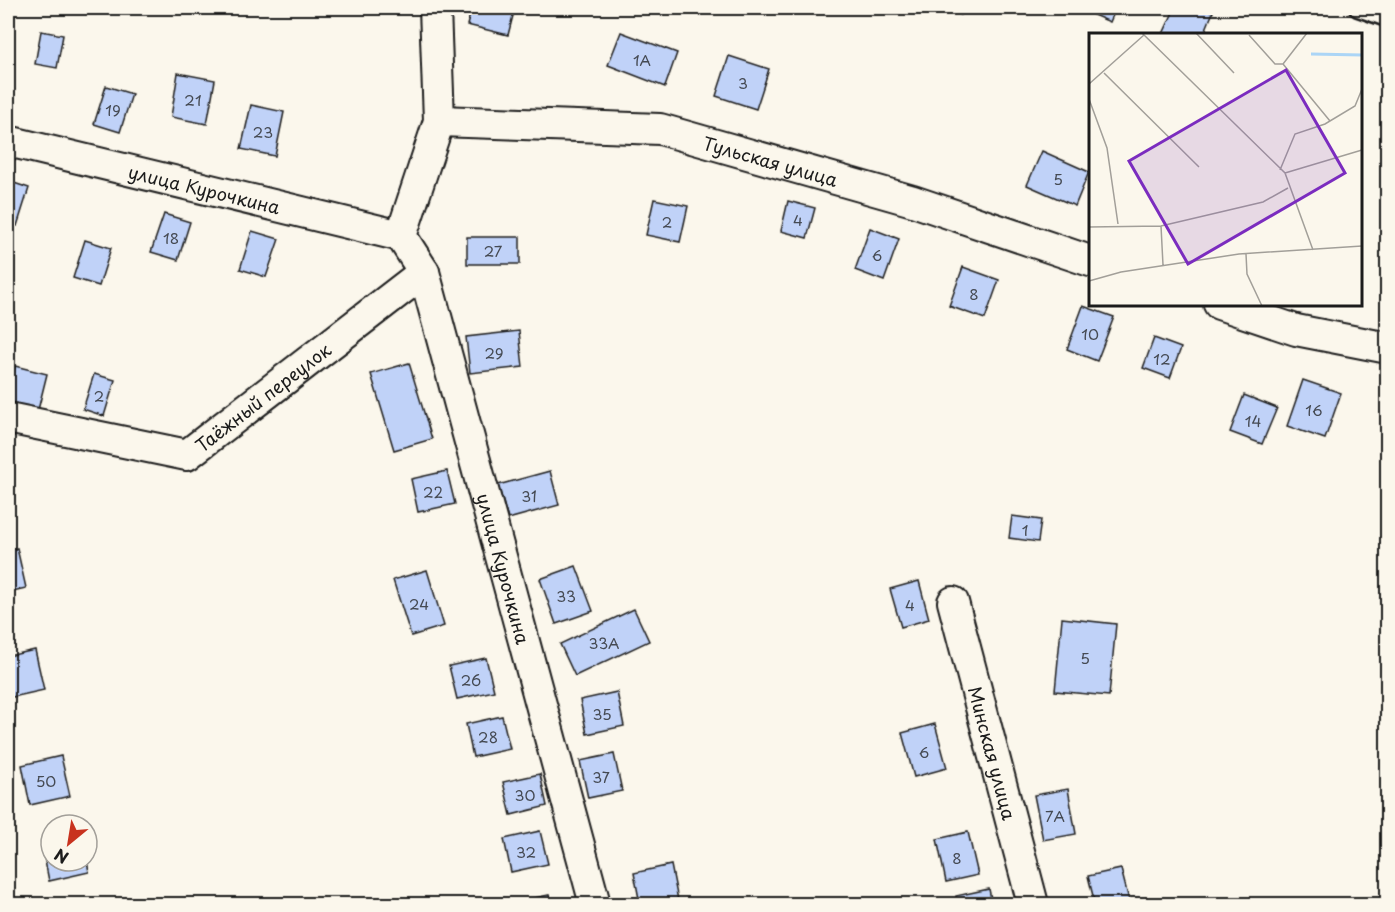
<svg xmlns="http://www.w3.org/2000/svg" width="1395" height="912" viewBox="0 0 1395 912" font-family="'Playpen Sans',sans-serif">
<rect width="100%" height="100%" fill="#fbf7ec"/>
<filter id="ink" filterUnits="userSpaceOnUse"><feTurbulence type="fractalNoise" baseFrequency=".0167" numOctaves="2"/><feDisplacementMap in="SourceGraphic" scale="12" xChannelSelector="R" yChannelSelector="G"/><feConvolveMatrix kernelMatrix="1 2 1 2 8 2 1 2 1" color-interpolation-filters="sRGB"/></filter>
<g filter="url(#ink)">
<!-- building -->
<g fill="#c0d2f8" stroke="#1c1c1c" stroke-width="1.5">
<polygon points="472,8 515,8 508,35 467,25"/>
<polygon points="943,8 964,8 961,15"/>
<polygon points="1077,8 1116,8 1110,22"/>
<polygon points="1175,8 1203,8 1213,12 1204,34 1163,34"/>
<polygon points="41,31 63,35 57,68 35,64"/>
<polygon points="621,32 677,53 665,87 608,65"/>
<polygon points="729,56 769,69 756,109 716,96"/>
<polygon points="178,73 215,80 207,124 171,117"/>
<polygon points="106,86 132,94 120,132 94,124"/>
<polygon points="251,105 284,112 275,156 241,149"/>
<polygon points="1042,151 1089,172 1075,206 1027,185"/>
<polygon points="8,181 29,188 17,226 8,223"/>
<polygon points="654,199 688,206 680,242 646,235"/>
<polygon points="788,201 815,208 807,238 781,231"/>
<polygon points="164,214 190,222 178,260 151,252"/>
<polygon points="870,228 899,239 884,281 855,270"/>
<polygon points="252,231 279,239 266,277 240,269"/>
<rect x="467" y="237" width="53" height="27"/>
<polygon points="85,240 111,248 99,286 73,278"/>
<polygon points="963,267 999,280 985,319 949,306"/>
<polygon points="1083,306 1114,317 1097,361 1067,349"/>
<polygon points="519,331 523,367 470,373 466,337"/>
<polygon points="1154,338 1181,348 1170,378 1143,368"/>
<polygon points="409,363 432,439 394,450 371,374"/>
<polygon points="15,366 47,374 38,410 8,403 8,395"/>
<polygon points="94,374 115,380 104,416 83,409"/>
<polygon points="1303,380 1341,393 1325,439 1287,426"/>
<polygon points="1244,395 1277,408 1262,444 1230,432"/>
<polygon points="447,471 455,504 418,512 411,479"/>
<polygon points="550,471 559,505 508,519 498,485"/>
<polygon points="1012,516 1041,520 1038,542 1009,538"/>
<polygon points="17,548 26,588 8,592 8,550"/>
<polygon points="576,566 593,611 556,624 540,579"/>
<polygon points="427,570 444,626 411,636 393,580"/>
<polygon points="919,581 929,619 901,627 890,589"/>
<polygon points="634,609 649,641 575,676 560,644"/>
<polygon points="1062,618 1116,624 1109,696 1055,691"/>
<polygon points="35,650 44,690 8,698 8,656"/>
<polygon points="486,658 494,691 457,699 449,666"/>
<polygon points="617,692 624,726 587,734 580,700"/>
<polygon points="502,716 510,749 473,757 466,724"/>
<polygon points="935,724 947,768 914,777 902,733"/>
<polygon points="614,754 622,791 588,798 580,761"/>
<polygon points="61,756 70,796 30,805 22,765"/>
<polygon points="540,774 547,806 511,815 503,782"/>
<polygon points="1068,789 1076,834 1043,840 1034,795"/>
<polygon points="540,831 548,864 511,872 504,839"/>
<polygon points="968,832 978,875 946,882 937,839"/>
<polygon points="51,839 51,861 87,861 89,872 49,881 41,841"/>
<polygon points="671,865 678,900 654,904 640,904 634,873"/>
<polygon points="1121,869 1130,904 1095,904 1088,876"/>
<polygon points="989,889 992,904 957,904 956,896"/>
<polygon points="549,895 551,904 513,904 512,903"/>
</g>
<g fill="none" stroke-linecap="round" stroke-linejoin="round">
<defs>
<polyline id="service" points="1357,8 1388,19"/>
<g id="minor">
<path id="s1" d="M435,8L439,121L401,236L424,272L595,904"/>
<path id="s2" d="M439,121L660,129L913,201L1090,261"/>
<path id="s3" d="M8,141L401,236"/>
<polyline points="1219,304 1296,330 1388,348"/>
<path id="s4" d="M8,418L187,455L424,272"/>
<path id="s5" d="M953,602L1033,904"/>
</g>
</defs>
<!-- service casing -->
<use href="#service" stroke="#1c1c1c" stroke-width="20"/>
<!-- minor casing -->
<use href="#minor" stroke="#1c1c1c" stroke-width="34"/>
<!-- service -->
<use href="#service" stroke="#fbf7ec" stroke-width="15"/>
<!-- minor -->
<use href="#minor" stroke="#fbf7ec" stroke-width="30"/>
</g>
</g>
<g text-anchor="middle" dominant-baseline="central" stroke-width="6" stroke-linejoin="round" paint-order="stroke">
<!-- number labels -->
<g font-size="15" fill="#454a53">
<text x="642" y="59">1А</text>
<text x="743" y="82">3</text>
<text x="193" y="99">21</text>
<text x="113" y="109">19</text>
<text x="263" y="131">23</text>
<text x="1058" y="178">5</text>
<text x="798" y="219">4</text>
<text x="667" y="221">2</text>
<text x="171" y="237">18</text>
<text x="493" y="250">27</text>
<text x="877" y="254">6</text>
<text x="974" y="293">8</text>
<text x="1090" y="333">10</text>
<text x="494" y="352">29</text>
<text x="1162" y="358">12</text>
<text x="99" y="395">2</text>
<text x="1314" y="409">16</text>
<text x="1253" y="420">14</text>
<text x="433" y="491">22</text>
<text x="529" y="495">31</text>
<text x="1025" y="529">1</text>
<text x="566" y="595">33</text>
<text x="419" y="603">24</text>
<text x="910" y="604">4</text>
<text x="604" y="642">33А</text>
<text x="1085" y="657">5</text>
<text x="471" y="679">26</text>
<text x="602" y="713">35</text>
<text x="488" y="736">28</text>
<text x="924" y="751">6</text>
<text x="601" y="776">37</text>
<text x="46" y="780">50</text>
<text x="525" y="794">30</text>
<text x="1055" y="815">7А</text>
<text x="526" y="851">32</text>
<text x="957" y="857">8</text>
</g>
<!-- street labels -->
<g font-size="18" fill="#1c1c1c" stroke="#fbf7ec">
<text stroke="none"><textPath href="#s2" startOffset="336">Тульская улица</textPath></text>
<text stroke="none"><textPath href="#s3" startOffset="202">улица Курочкина</textPath></text>
<text stroke="none"><textPath href="#s4" startOffset="278">Таёжный переулок</textPath></text>
<text stroke="none"><textPath href="#s1" startOffset="584">улица Курочкина</textPath></text>
<text stroke="none"><textPath href="#s5" startOffset="156">Минская улица</textPath></text>
</g>
</g>
<!-- overview -->
<g transform="translate(1089 33)">
<rect width="273" height="273" fill="#fbf7ec"/>
<path fill="none" stroke="#abd5f6" stroke-width="3" d="M222,21L273,22"/>
<path fill="none" stroke="#a29f99" stroke-width="1.5" d="M53,0L196,140L224,217M107,0L145,40M218,0L194,31L241,88M160,2L186,31H194M15,40L110,134M0,51L55,2M0,66L18,115L29,191M191,137L206,101L236,91L266,73L273,56M196,140L273,117M72,193L74,232M0,194L72,193L174,169L199,155M157,221L158,241L173,273M0,248L32,239L150,221L273,213"/>
<path fill="#7b2cbf" fill-opacity="0.15" stroke="#7b2cbf" stroke-width="3" d="M197,37L256,140L99,231L40,128Z"/>
<rect width="273" height="273" fill="none" stroke="#1c1c1c" stroke-width="3"/>
</g>
<!-- margin -->
<rect width="1395" height="912" fill="none" stroke="#fbf7ec" stroke-width="30"/>
<rect x="15" y="15" width="1365" height="882" fill="none" stroke="#1c1c1c" stroke-width="2" filter="url(#ink)"/>
<!-- north arrow -->
<g transform="translate(69 843) rotate(210)"><circle r="28" fill="#fbf7ec" stroke="#a29f99" stroke-width="1.5"/>
<path d="M0-4.5L10 22L0 15L-10 22Z" fill="#c8321e"/>
<text y="-9" font-size="16" font-weight="bold" text-anchor="middle" fill="#1c1c1c">N</text>
</g>
</svg>
